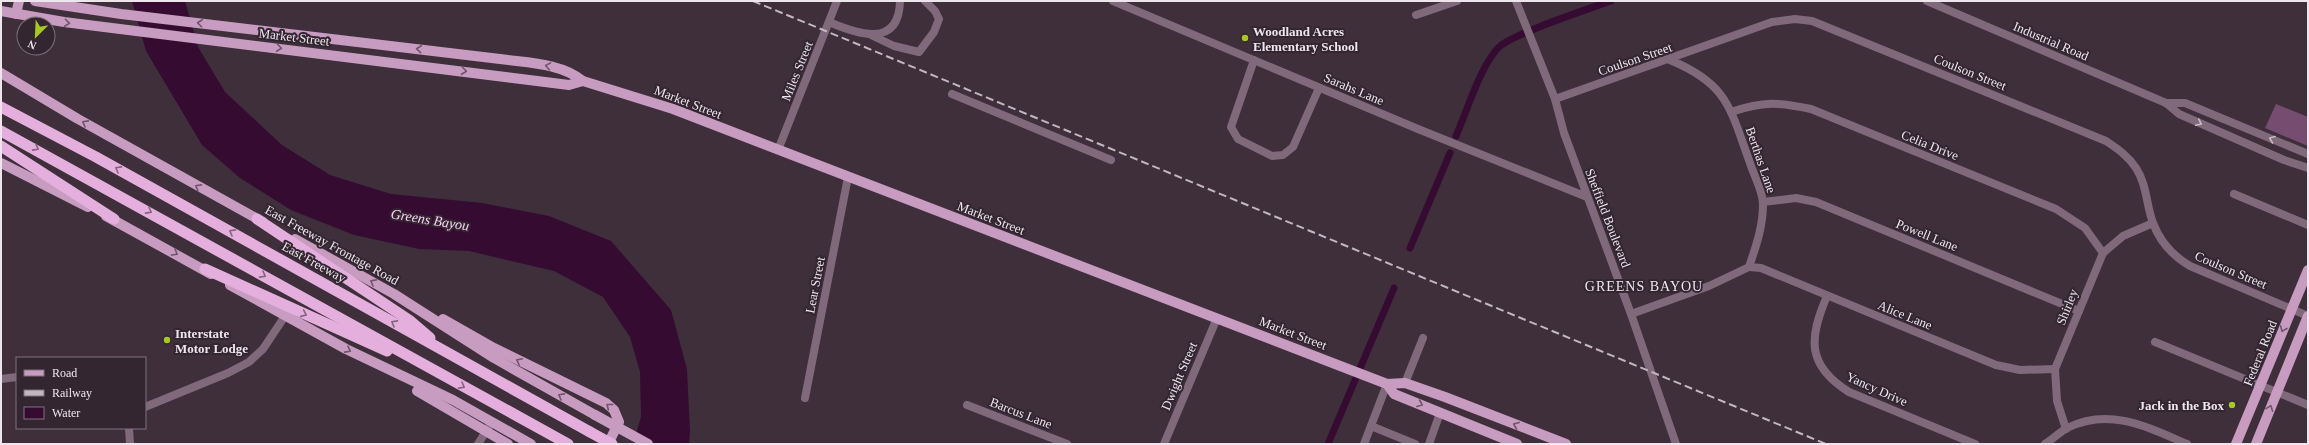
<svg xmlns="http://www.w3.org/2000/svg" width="2309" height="445" viewBox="0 0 2309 445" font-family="Georgia,serif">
<rect width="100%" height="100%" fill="#3e2f3b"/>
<!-- green -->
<polygon fill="#764d70" points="2276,104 2308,117 2308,146 2265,128"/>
<!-- water -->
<polygon fill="#350b32" points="132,1 185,1 198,47 225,92 282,145 330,175 391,194 482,203 549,216 611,241 671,310 687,369 690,432 689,444 633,444 641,417 640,372 630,337 603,297 554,271 469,251 419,249 354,235 291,210 240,178 202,145 146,51"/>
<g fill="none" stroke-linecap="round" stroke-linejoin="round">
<!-- canal -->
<g stroke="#350b32" stroke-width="7">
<path d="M1456,136C1468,109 1479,69 1498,48C1511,34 1589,9 1611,1"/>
<polyline points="1410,248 1450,153"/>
<polyline points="1328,444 1394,288"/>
</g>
<!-- minor -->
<g stroke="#7f697b" stroke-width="8">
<polyline points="1113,1 1418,129 1587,197"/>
<polyline points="1516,1 1555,99 1564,133 1631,314 1676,444"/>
<polyline points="1927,1 2166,103 2179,114 2284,160 2308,168"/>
<polyline points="1416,15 1457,1"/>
<path d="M829,22C857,34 899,49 900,1"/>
<polyline points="871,35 894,46 919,52 934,32 939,19 935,11 925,1"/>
<polyline points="1254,60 1231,127 1238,139 1272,156 1283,155 1293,147 1319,88"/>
<polyline points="952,94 1111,160"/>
<path d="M1555,99L1772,22L1795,19L1812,21L2106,141C2118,149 2128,156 2136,168C2147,185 2146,204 2153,223C2160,242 2173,256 2190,266L2308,316"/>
<polyline points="2166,103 2185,103 2308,154"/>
<path d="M1731,112C1764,101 1778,102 1811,109L2056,209L2085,228L2103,253"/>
<polyline points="778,150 837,1"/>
<polyline points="2234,194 2308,225"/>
<polyline points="1763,202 1796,198 1816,202 2079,311"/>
<polyline points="1749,267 1761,268 1996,365 2020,370 2055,369"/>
<path d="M1827,296C1809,338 1806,365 1849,392L1975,444"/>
<path d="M1631,314L1709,286L1749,267C1756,246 1763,227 1763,204C1763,191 1754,176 1750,163C1730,108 1728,84 1670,60"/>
<polyline points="2155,342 2308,405"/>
<polyline points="1,379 17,377"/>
<polyline points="1405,383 1423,338"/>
<polyline points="805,398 848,177"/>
<polyline points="967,405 1067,444"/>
<polyline points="145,407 228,373 249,362 263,349 285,316"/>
<polyline points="1371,426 1415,444"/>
<polyline points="129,428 130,444"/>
<polyline points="2066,429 2057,401 2055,369 2103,253 2123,236 2153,223"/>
<polyline points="478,444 492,422"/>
<polyline points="1164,444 1217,318"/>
<polyline points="1364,444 1387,384"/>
<polyline points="1429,444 1440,413"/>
<path d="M2045,444C2053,439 2060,432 2067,428C2110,407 2147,427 2187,444"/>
</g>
<!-- major -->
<g stroke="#c89bc1" stroke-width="10">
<path d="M35,1L121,14L500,59C528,63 561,63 583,81L673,109L1387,384L1405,383L1445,397L1566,444"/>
<polyline points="1,11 64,22 569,85 583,81"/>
<polyline points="16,14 19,1"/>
<polyline points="1,73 78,119 263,222"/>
<polyline points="1,163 88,207"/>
<polyline points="106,216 211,274"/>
<polyline points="295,239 394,294 494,358 595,415"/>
<polyline points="230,285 346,349 453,400 531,444"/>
<polyline points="443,319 494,348 606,403 614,410 619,422 608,444"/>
<polyline points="1387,384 1394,394 1517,444"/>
<polyline points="417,391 508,444"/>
<polyline points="2236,444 2308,270"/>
<polyline points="2256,444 2308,316"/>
</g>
<!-- highway -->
<g stroke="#e4afdc" stroke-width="11">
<polyline points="1,107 96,157 590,432"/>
<polyline points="1,131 568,444"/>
<polyline points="1,146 114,219"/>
<polyline points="257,219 409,320 430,338"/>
<polyline points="205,269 387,351"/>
</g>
<!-- rail -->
<polyline stroke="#c2b7c0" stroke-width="2" stroke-dasharray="8 4" stroke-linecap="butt" points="753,1 1826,444"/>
<!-- major-bridge -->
<polyline stroke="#c89bc1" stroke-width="10" points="595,415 648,444"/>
<!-- highway-bridge -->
<polyline stroke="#e4afdc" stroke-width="11" points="590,432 612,444"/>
</g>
<!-- one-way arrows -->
<defs><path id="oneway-chevron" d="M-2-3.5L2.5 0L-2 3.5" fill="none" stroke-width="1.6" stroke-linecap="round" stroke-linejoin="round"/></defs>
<g stroke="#6f556b">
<use href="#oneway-chevron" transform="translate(67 23) rotate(8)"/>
<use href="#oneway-chevron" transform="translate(200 23) rotate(-173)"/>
<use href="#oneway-chevron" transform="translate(279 48) rotate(7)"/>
<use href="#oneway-chevron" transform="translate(419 49) rotate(-174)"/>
<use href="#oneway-chevron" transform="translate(548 66) rotate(-170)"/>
<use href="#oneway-chevron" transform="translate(464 71) rotate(7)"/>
<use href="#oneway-chevron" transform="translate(85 123) rotate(-151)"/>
<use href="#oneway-chevron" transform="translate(198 187) rotate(-151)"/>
<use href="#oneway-chevron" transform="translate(175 253) rotate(30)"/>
<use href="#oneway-chevron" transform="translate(373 282) rotate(-151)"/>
<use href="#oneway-chevron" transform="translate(2283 329) rotate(112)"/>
<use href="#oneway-chevron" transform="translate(348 350) rotate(28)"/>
<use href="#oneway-chevron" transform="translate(519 361) rotate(-153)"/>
<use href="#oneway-chevron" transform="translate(561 396) rotate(-151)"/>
<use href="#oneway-chevron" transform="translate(1420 404) rotate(23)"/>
<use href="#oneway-chevron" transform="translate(609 406) rotate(-141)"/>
<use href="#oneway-chevron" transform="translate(2270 408) rotate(-69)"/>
<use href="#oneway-chevron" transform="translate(1516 425) rotate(-158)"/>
</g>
<g stroke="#c8bac5">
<use href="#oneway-chevron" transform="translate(2199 123) rotate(25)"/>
<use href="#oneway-chevron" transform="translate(2272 139) rotate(-158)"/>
</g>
<g stroke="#83647e">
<use href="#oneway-chevron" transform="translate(36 148) rotate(28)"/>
<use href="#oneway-chevron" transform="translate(118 169) rotate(-151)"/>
<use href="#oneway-chevron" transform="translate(149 211) rotate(29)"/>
<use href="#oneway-chevron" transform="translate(232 232) rotate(-151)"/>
<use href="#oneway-chevron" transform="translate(263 275) rotate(29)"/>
<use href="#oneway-chevron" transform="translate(304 314) rotate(24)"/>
<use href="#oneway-chevron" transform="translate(394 323) rotate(-151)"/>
<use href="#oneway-chevron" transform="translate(462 386) rotate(29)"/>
</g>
<!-- markers -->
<g fill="#a6c821" stroke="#332631" stroke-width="1.5">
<circle cx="1245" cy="38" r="4"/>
<circle cx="167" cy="340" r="4"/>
<circle cx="2232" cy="405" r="4"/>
</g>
<g text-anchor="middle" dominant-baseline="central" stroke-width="4" stroke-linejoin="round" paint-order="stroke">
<!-- poi labels -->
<g font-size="13" font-weight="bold" fill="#efe5ed" stroke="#332631" text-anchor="start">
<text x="1253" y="31">Woodland Acres<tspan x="1253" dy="15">Elementary School</tspan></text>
<text x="175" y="333">Interstate<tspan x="175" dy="15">Motor Lodge</tspan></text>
<text x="2224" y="405" text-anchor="end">Jack in the Box</text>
</g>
<!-- street labels -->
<g font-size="13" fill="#efe5ed" stroke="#332631">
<text transform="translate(294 37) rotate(7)">Market Street</text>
<text transform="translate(2051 41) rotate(23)">Industrial Road</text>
<text transform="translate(1635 59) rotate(-19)">Coulson Street</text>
<text transform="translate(797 71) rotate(-68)">Miles Street</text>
<text transform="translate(1970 72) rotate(22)">Coulson Street</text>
<text transform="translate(1354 89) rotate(23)">Sarahs Lane</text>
<text transform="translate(688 102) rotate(21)">Market Street</text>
<text transform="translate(1930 145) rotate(22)">Celia Drive</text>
<text transform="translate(1761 160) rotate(71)">Berthas Lane</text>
<text transform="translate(991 218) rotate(21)">Market Street</text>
<text transform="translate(1608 218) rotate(69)">Sheffield Boulevard</text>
<text transform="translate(1927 235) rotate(22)">Powell Lane</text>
<text transform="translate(332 245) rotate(29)">East Freeway Frontage Road</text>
<text transform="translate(314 262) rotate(29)">East Freeway</text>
<text transform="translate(2231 270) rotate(23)">Coulson Street</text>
<text transform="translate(815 285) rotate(-79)">Lear Street</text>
<text transform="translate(2067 307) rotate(-68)">Shirley</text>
<text transform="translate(1905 315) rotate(22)">Alice Lane</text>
<text transform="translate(1293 333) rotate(21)">Market Street</text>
<text transform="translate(2260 353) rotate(-68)">Federal Road</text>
<text transform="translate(1179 376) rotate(-67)">Dwight Street</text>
<text transform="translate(1877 389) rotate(24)">Yancy Drive</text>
<text transform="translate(1021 413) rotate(21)">Barcus Lane</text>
</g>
<!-- water labels -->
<g font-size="14" font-style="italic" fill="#fbcff4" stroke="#332631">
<text transform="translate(430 220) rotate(9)">Greens Bayou</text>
</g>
<!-- neighbourhood labels -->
<g font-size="14" letter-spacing="1" fill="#efe5ed" stroke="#332631">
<text x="1644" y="286">GREENS BAYOU</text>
</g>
</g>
<!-- border -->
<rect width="2309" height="445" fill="none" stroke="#efe5ed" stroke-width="4"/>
<!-- legend -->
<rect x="16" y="357" width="130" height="72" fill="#332631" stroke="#7e727c"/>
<rect x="24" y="370" width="20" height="6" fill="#c89bc1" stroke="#7e727c"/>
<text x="52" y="377" font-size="12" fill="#efe5ed">Road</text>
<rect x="24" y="390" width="20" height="6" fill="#c2b7c0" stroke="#7e727c"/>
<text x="52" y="397" font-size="12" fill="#efe5ed">Railway</text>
<rect x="24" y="407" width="20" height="12" fill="#350b32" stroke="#7e727c"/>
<text x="52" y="417" font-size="12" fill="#efe5ed">Water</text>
<!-- north arrow -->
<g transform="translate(36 36) rotate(204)"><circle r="19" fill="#332631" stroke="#7e727c"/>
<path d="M0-3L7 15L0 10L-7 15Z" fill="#a6c821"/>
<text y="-6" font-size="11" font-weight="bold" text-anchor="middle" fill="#efe5ed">N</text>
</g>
</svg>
